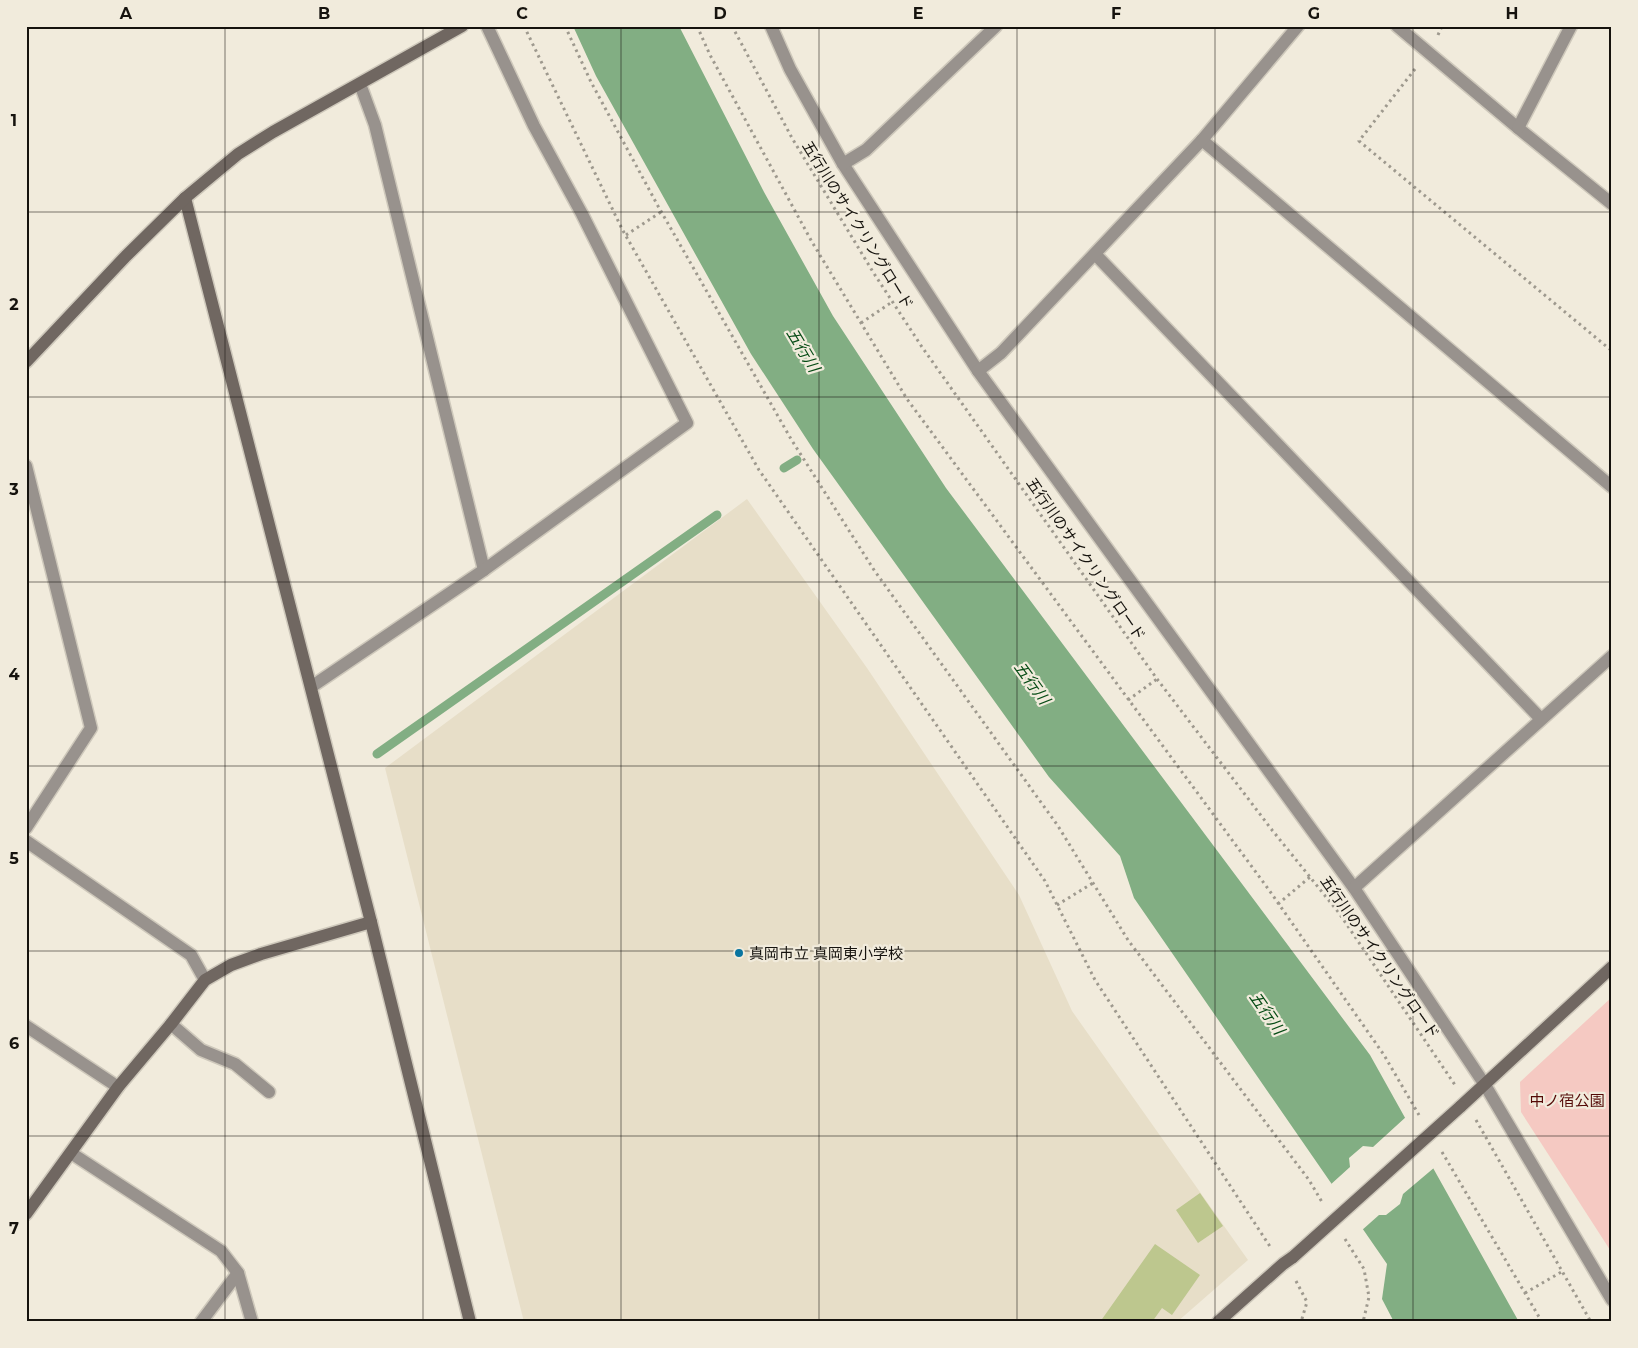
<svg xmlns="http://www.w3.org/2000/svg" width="1638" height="1348" viewBox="0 0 1638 1348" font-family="Montserrat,'Noto Sans JP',sans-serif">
<rect width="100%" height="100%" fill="#f1ebdc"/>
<!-- built -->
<polygon fill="#e7dec8" points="747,499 867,668 1019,895 1072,1011 1248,1260 1177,1322 524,1322 385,768"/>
<!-- green -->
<polygon fill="#f5c9c2" points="1612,997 1612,1253 1521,1112 1520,1082"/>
<!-- water -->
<polygon fill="#82ae83" points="573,26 679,26 764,192 833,316 946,488 1370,1055 1519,1322 1394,1322 1382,1299 1387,1264 1134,898 1120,856 1049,777 813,449 751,354 596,76"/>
<!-- pier -->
<polygon fill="#f1ebdc" points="1407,1116 1435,1167 1403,1194 1400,1204 1386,1215 1379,1215 1361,1231 1329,1186 1350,1167 1349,1158 1363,1146 1373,1147"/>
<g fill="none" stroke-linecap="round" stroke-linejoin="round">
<!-- stream -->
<g stroke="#82ae83" stroke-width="9">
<polyline points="784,468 797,460"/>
<polyline points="377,754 717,515"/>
</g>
</g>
<!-- building -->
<g fill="#bdc78e">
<polygon points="1200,1193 1223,1226 1198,1243 1176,1210"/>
<polygon points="1155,1244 1200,1275 1172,1315 1162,1308 1152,1322 1100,1322"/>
</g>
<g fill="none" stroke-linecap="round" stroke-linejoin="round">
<defs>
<polyline id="lane" points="1095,254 1541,719"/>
<g id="street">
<polyline points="771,26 790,69 843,164 978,371 1354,888 1485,1085 1612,1300"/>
<polyline points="1397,26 1518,128 1612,204"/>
<polyline points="360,84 375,125 484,570"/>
<polyline points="1518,128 1571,26"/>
<polyline points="1202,140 1612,487"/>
<polyline points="843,164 866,150 996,26"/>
<polyline points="978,371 1001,353 1202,140 1298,26"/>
<polyline points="26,466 91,728 26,828"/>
<polyline points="311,687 484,570 687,423 582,214 534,126 487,26"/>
<polyline points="26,841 191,955 205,980"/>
<polyline points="1354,888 1612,656"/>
<polyline points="171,1024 201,1050 235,1064 269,1092"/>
<polyline points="26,1026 118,1087"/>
<polyline points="71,1153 221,1251 238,1273 252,1322"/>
<polyline points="201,1322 238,1273"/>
</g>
<g id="secondary">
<polyline points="185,198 371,922 470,1322"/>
<polyline points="26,362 126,256 185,198 238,154 273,132 462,26"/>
<polyline points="1460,1107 1612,967"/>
<polyline points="26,1214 118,1087 171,1024 205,980 231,965 261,954 371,922"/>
<polyline points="1218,1322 1283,1264 1293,1257"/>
</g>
</defs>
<!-- lane casing -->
<use href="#lane" stroke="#cec8bb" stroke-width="15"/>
<!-- street casing -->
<use href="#street" stroke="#cec8bb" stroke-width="15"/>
<!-- secondary casing -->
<use href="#secondary" stroke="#cec8bb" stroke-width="15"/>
<!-- path -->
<g stroke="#9e998e" stroke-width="3" stroke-dasharray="2.5 4" stroke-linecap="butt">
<polyline points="524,26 622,229 759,470 1045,881 1095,980 1271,1248"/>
<polyline points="565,26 591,82 658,206 791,439 874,570 1058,826 1128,940 1309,1180 1322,1202"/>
<polyline points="697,26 710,55 812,242 907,399 1269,890 1384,1055 1419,1115"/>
<polyline points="732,26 792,138 873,272 922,347 1157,679 1272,830 1339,913 1455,1085"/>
<polyline points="1438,35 1442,26"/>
<polyline points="1415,69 1359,141 1612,351"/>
<polyline points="626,235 661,212"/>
<polyline points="861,323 892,302"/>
<polyline points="1128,700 1157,679"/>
<polyline points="1278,904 1310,877"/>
<polyline points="1057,905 1093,883"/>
<polyline points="1476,1120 1591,1322"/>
<polyline points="1442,1152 1542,1322"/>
<polyline points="1345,1239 1364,1269 1369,1297 1363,1322"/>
<polyline points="1296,1281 1307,1302 1301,1322"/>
<polyline points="1525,1293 1563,1271"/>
</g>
<!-- lane -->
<use href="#lane" stroke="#98928d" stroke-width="12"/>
<!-- street -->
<use href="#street" stroke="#98928d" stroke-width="12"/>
<!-- secondary -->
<use href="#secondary" stroke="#706761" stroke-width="12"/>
<defs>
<polyline id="secondary-bridge" points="1293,1257 1460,1107"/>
</defs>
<!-- secondary-bridge casing -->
<use href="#secondary-bridge" stroke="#cec8bb" stroke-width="15" stroke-linecap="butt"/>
<!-- secondary-bridge -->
<use href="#secondary-bridge" stroke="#706761" stroke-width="12"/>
</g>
<!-- grid -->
<path fill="none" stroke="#16130e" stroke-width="1" stroke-opacity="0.55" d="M225,26V1322M423,26V1322M621,26V1322M819,26V1322M1017,26V1322M1215,26V1322M1413,26V1322M26,212H1612M26,397H1612M26,582H1612M26,766H1612M26,951H1612M26,1136H1612"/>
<!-- markers -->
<circle fill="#0975a0" stroke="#f1ebdc" stroke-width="2" cx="739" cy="953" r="5"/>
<g text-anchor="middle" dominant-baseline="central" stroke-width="4.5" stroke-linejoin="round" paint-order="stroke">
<!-- street labels -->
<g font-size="15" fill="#16130e" stroke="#f1ebdc">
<text transform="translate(858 225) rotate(58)">五行川のサイクリングロード</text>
<text transform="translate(1086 559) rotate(55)">五行川のサイクリングロード</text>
<text transform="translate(1380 957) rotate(55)">五行川のサイクリングロード</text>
</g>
<!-- poi labels -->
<g font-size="15" fill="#16130e" stroke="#f1ebdc" text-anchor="start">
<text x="749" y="953">真岡市立 真岡東小学校</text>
</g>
<!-- park labels -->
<g font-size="15" fill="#540906" stroke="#f1ebdc">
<text x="1567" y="1100">中ノ宿公園</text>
</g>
<!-- water labels -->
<g font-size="16" font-style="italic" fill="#074c16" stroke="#f1ebdc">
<text transform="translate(803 350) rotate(59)">五行川</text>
<text transform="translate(1032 683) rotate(54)">五行川</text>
<text transform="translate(1267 1013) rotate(55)">五行川</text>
</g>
</g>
<!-- border -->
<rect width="1638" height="1348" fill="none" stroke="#f1ebdc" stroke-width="55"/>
<rect x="28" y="28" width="1582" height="1292" fill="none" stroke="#16130e" stroke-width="2"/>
<g font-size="16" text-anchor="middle" font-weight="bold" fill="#16130e">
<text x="126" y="19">A</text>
<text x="324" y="19">B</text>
<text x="522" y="19">C</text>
<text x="720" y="19">D</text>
<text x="918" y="19">E</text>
<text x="1116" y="19">F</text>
<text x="1314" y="19">G</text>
<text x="1512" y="19">H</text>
<text x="14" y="126">1</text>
<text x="14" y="310">2</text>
<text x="14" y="495">3</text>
<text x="14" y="680">4</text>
<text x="14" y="864">5</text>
<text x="14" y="1049">6</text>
<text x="14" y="1234">7</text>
</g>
</svg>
